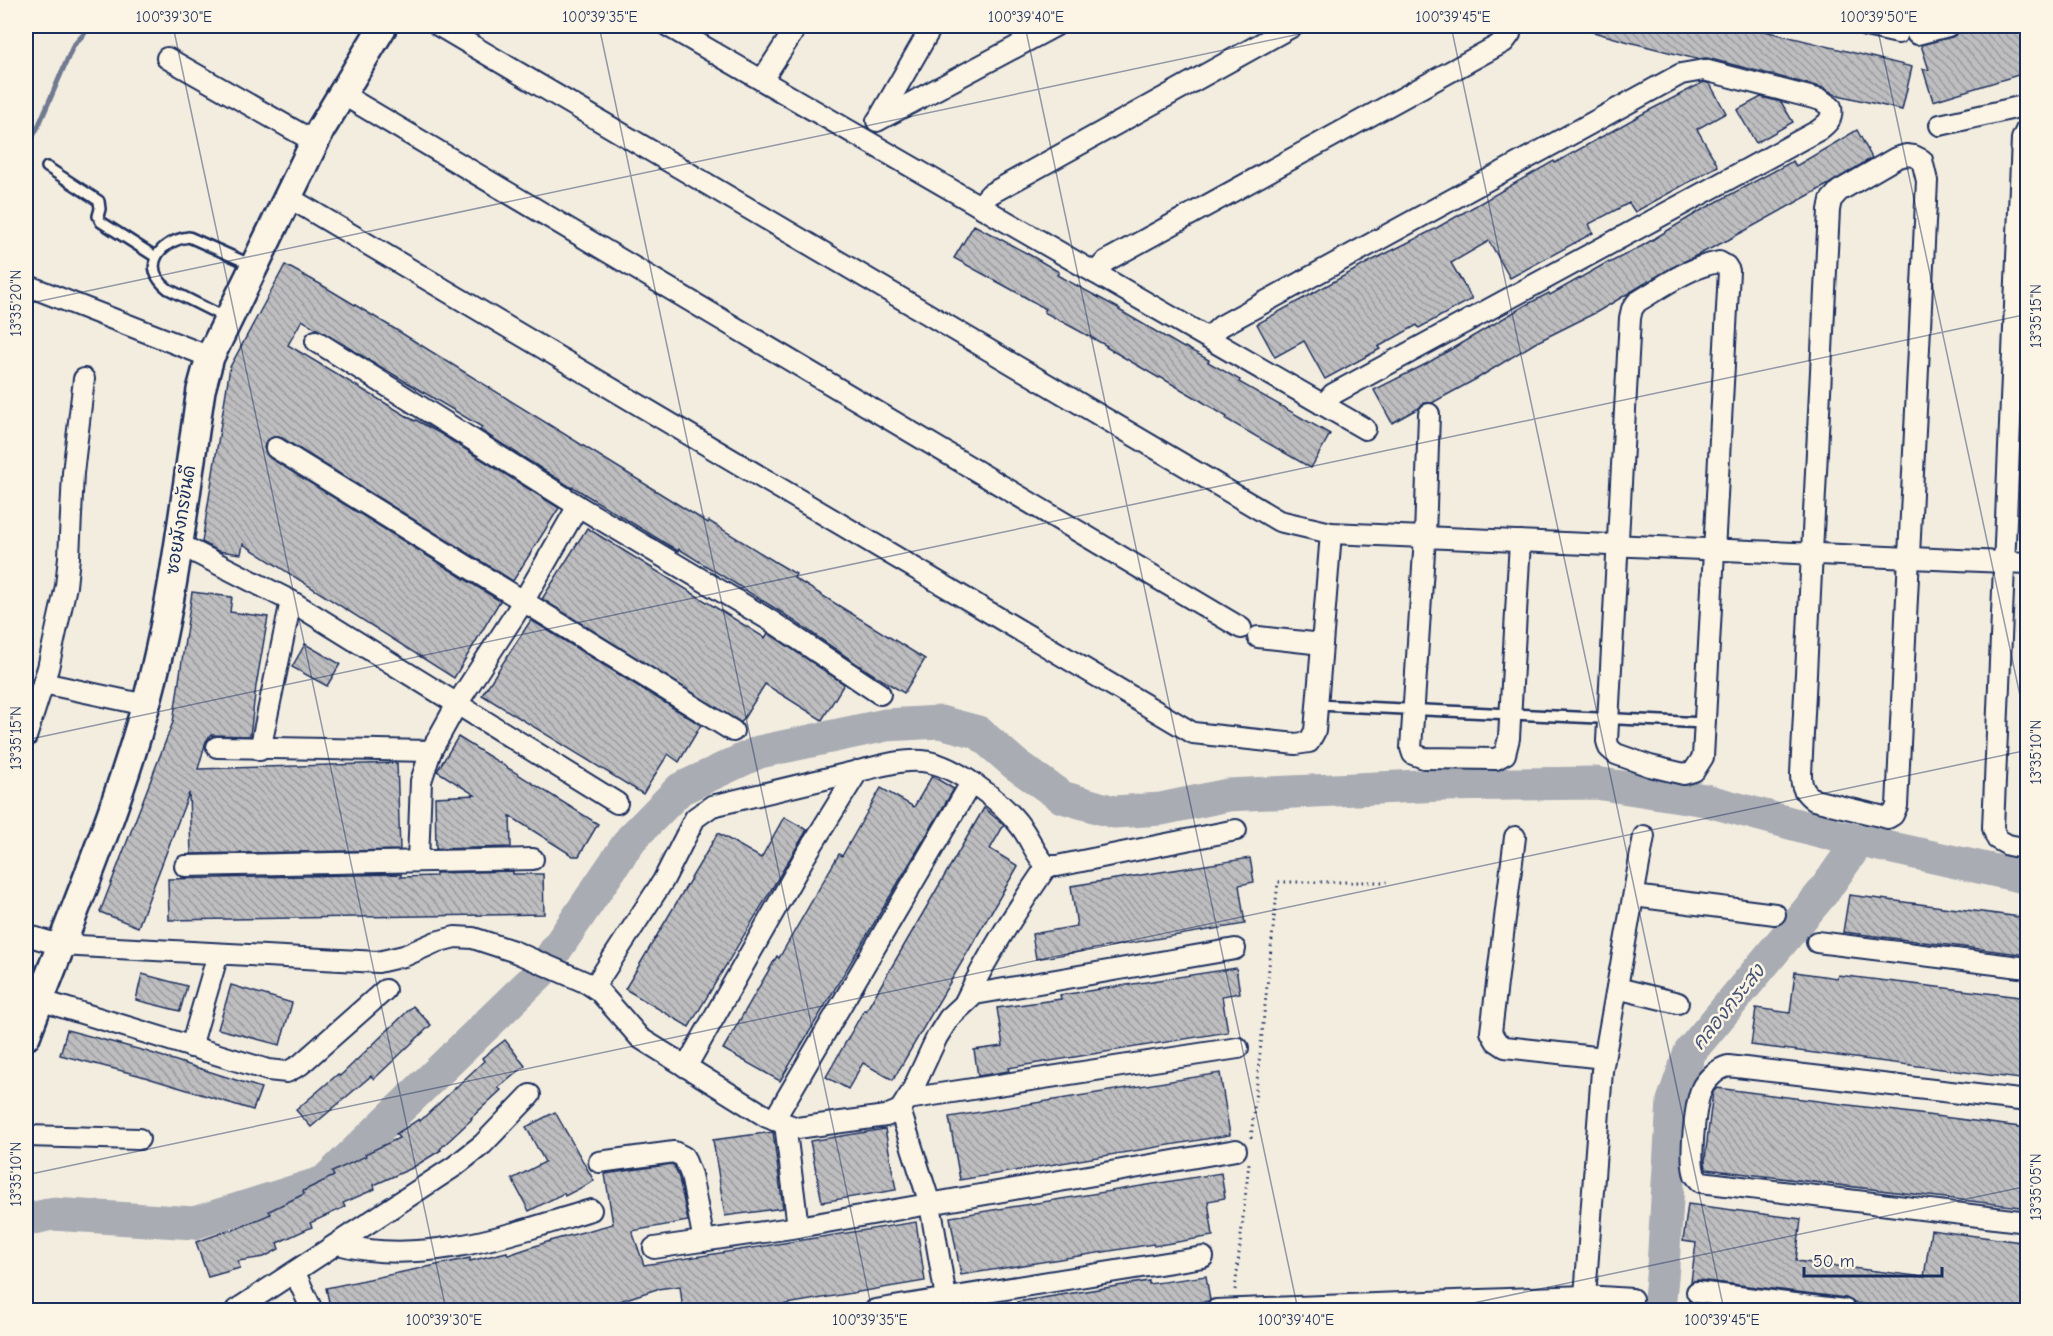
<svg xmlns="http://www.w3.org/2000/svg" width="2053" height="1336" viewBox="0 0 2053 1336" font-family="'Comic Neue','Playpen Sans Thai',sans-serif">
<defs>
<pattern id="building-back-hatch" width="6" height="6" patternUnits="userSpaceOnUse" patternTransform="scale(1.5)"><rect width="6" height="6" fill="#bebec0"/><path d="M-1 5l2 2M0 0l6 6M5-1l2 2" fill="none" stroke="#9a9b9f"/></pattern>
</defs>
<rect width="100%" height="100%" fill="#f3ede0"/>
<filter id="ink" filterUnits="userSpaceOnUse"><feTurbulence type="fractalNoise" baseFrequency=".0167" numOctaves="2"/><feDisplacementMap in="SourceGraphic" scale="12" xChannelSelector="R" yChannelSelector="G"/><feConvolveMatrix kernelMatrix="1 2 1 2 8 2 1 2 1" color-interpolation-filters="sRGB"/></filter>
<g filter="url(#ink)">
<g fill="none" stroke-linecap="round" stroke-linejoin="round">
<!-- stream -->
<polyline stroke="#707a91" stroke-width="5" points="26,149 38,127 73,46 91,26"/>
<!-- river -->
<g stroke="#a9acb3" stroke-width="33">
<polyline points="26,1220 52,1214 194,1223 324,1182 540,973 631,839 680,789 759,752 886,725 940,722 978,732 1015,764 1062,797 1114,812 1161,809 1228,795 1441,785 1596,783 1705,800 1838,836 2028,878"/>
<polyline points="1659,1310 1663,1266 1673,1101 1690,1052 1824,891 1859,841"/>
</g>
</g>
<!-- building -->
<g fill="url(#building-back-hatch)" stroke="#1b2f5e" stroke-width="1.5">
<polygon points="1586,26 1744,26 1912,67 1902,110 1834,94 1824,88 1707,58 1696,59 1629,42 1586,30"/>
<polygon points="1965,26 2028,26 2028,72 1933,101 1923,69 1929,70 1921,45 1952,37 1957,34 1960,27"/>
<polygon points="1704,82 1710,84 1726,113 1697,129 1718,166 1635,212 1629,203 1589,224 1593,233 1510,278 1489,241 1451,263 1472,299 1419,328 1417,325 1378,347 1380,349 1325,379 1304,341 1275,357 1257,324 1371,261 1433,230 1554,161 1555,163 1646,112"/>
<polygon points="1761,97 1781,102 1793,122 1756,143 1737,110"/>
<polygon points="1857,130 1872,158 1829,184 1728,240 1671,268 1597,312 1535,343 1478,378 1432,403 1424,403 1419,408 1392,423 1374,390 1426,364 1526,305 1549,293 1550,295 1608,262 1609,263 1642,246 1700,211 1793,161 1796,166"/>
<polygon points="974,225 1030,255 1059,272 1057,275 1120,309 1119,310 1184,348 1185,347 1209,360 1208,362 1240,380 1239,382 1330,434 1311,468 1226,419 1227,417 1198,399 1160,377 1159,378 1106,347 1107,346 1044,312 1046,309 1016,292 954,258"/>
<polygon points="285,265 320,284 390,326 687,510 708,523 709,521 777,563 796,574 794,578 925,659 904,693 866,670 781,612 679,549 678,551 573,487 572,488 480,430 482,427 302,320 288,345 415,421 416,420 441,434 559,508 513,581 282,438 276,436 266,441 264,448 270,458 500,601 454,678 243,544 241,554 218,551 202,542 230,367"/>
<polygon points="587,528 765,638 768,633 844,684 822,720 765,684 741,723 542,599"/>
<polygon points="192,592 232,597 230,612 268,617 256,686 250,736 211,735 206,741 198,769 397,763 400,850 191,854 189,793 138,927 100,912 173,722"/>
<polygon points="531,620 701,725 679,762 668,754 643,794 482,695"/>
<polygon points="305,644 340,664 327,686 292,667"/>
<polygon points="458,737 598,824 579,856 573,856 510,816 511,847 436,849 435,797 475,795 437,771"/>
<polygon points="932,776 954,789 780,1081 723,1049 777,956 779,958 839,854 842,856 881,788 914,807"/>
<polygon points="984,808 1004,825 990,849 1018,866 893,1080 863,1063 848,1089 826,1077 864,1010 866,1011"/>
<polygon points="784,817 807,830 689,1027 625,989 718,833 761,858"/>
<polygon points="1250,858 1254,882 1239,885 1245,924 1036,959 1032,934 1077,926 1071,886"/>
<polygon points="513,871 513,874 543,874 544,914 169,920 168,879 401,874 401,877 436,876 436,873"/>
<polygon points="1849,895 2028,918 2028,955 1843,932"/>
<polygon points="1236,968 1240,993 1222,996 1228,1032 1008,1068 1009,1071 978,1076 974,1050 1003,1046 997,1008 1061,999 1060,995 1075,993"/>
<polygon points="1795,972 1837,978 1838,975 2028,998 2028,1080 1751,1045 1756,1008 1790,1013"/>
<polygon points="142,974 187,986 180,1011 136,1000"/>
<polygon points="231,985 292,1003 280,1045 218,1029"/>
<polygon points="413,1006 431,1025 374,1079 371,1076 311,1127 296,1110 338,1074 340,1076"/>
<polygon points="67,1030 145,1051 261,1088 253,1110 138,1075 60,1055"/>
<polygon points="505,1040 525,1066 498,1088 501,1090 471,1118 472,1119 440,1149 441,1150 412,1168 374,1185 375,1189 343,1203 345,1207 310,1223 312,1227 277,1243 279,1249 264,1257 238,1261 240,1268 208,1277 196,1242 230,1230 231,1231 271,1214 269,1211 304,1194 303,1191 334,1176 332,1172 366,1156 365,1154 399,1138 396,1134 419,1119 420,1121 484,1061 482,1058"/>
<polygon points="1220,1073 1230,1135 960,1180 949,1117"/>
<polygon points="1717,1088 2028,1128 2028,1208 1706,1169 1705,1160 1709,1124 1713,1092"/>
<polygon points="555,1112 594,1181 565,1196 564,1193 529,1211 512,1179 545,1162 526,1127"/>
<polygon points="885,1129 896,1190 822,1202 810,1141"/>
<polygon points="773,1132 783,1208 725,1216 713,1140"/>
<polygon points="672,1164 674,1166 679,1178 688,1221 632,1231 644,1265 916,1222 925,1281 744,1311 683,1311 680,1286 657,1289 589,1311 331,1311 326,1288 470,1258 470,1261 507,1252 508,1255 553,1240 613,1224 605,1174"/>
<polygon points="1221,1173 1225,1198 1208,1201 1213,1236 1154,1246 1153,1244 961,1275 950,1217"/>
<polygon points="1688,1204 1801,1219 1796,1261 1924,1277 1931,1230 2028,1243 2028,1292 2025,1311 1931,1311 1905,1307 1905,1309 1854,1303 1846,1298 1698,1280 1691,1282 1696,1243 1683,1241"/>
<polygon points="1206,1276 1210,1300 1208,1301 1164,1309 1163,1304 1125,1311 1017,1311 1017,1302 1149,1281 1149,1284"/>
<polygon points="1689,1300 1696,1304 1750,1311 1687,1311"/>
</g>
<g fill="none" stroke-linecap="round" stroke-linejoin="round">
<defs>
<g id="lane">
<polyline points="47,167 99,201 100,209 98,216 101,222 156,257"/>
<path d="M226,318L168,289C140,267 159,241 189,237L252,265"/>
<polyline points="1317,705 1705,723"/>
</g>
<g id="street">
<polyline points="439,26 1279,521 1331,533 2028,563"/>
<polyline points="668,26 1365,429"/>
<polyline points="1866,26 1898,33"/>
<polyline points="1917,34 1948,26"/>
<polyline points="167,58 315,142"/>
<polyline points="762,80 797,26"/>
<polyline points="342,94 1241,628"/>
<polyline points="878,120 932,26"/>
<polyline points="877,121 1055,26"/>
<polyline points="1940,125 2028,105"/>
<polyline points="2028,126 2022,139 1993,828 1997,839 2008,845 2028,849"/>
<path d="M1906,155L1914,156L1922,160L1927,181L1897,806L1893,815L1888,818L1814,800C1804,792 1801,787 1801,774L1829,210L1831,200L1839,191L1896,158Z"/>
<polyline points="288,197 1193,733 1296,744 1309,742 1315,731 1331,533"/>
<polyline points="979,206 990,194 1293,26"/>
<path d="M1719,262L1726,266L1729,271L1703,757L1694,771L1684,774L1650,766L1616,754L1609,748L1607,741L1630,318L1632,309L1637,302C1662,287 1689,267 1719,262Z"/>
<polyline points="1095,273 1106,261 1504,42 1510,34 1508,29 1504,26"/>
<polyline points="26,285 210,357"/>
<path d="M1208,338L1221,326L1681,74L1704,70L1821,100L1831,107C1833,119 1828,123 1819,130L1333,394L1323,405"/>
<polyline points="316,341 578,506 771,621 880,694"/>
<polyline points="1429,414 1425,537 1411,748 1413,754 1424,758 1496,759 1505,754 1509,738 1520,541"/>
<polyline points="276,448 733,731"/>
<polyline points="177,543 291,601 617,803"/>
<polyline points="1258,637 1322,644"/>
<polyline points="43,683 146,705"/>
<polyline points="26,737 48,668 66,586 69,557 73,473 84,379"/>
<polyline points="217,747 431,751"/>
<polyline points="260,750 291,601"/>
<polyline points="1515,837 1491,1032 1496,1041 1505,1047 1604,1058"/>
<polyline points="418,861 421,781 431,751 457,704 523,602 578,506"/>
<polyline points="185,866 533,859"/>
<polyline points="1634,896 1775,914"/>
<polyline points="26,935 60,945 378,962 404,956 436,942 455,937 473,938 513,951 587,983 599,991 640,1038 767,1117 797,1128 886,1116 900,1110 911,1093 937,1037 949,1018 975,994 1235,949"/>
<polyline points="1817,942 2028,968"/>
<polyline points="594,987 663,881 695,818 712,806 858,771"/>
<polyline points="1617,988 1678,1003"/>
<polyline points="39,1000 268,1070 287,1072 300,1065 385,990"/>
<path d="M965,1002C988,954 1017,910 1047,866"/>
<polyline points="191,1047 218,954"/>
<path d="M686,1067L804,858L858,771C878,767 902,759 922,761C954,764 1003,802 1021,827C1031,840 1035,855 1047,866H1057L1236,830"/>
<polyline points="907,1099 1238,1048"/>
<path d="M2028,1101L1728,1066C1718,1069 1709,1077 1703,1086C1695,1100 1689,1161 1695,1175C1697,1178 1699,1180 1701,1182L2028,1222"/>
<polyline points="900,1110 930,1204 946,1298"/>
<polyline points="774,1120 971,783"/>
<polyline points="785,1124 798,1227"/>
<polyline points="26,1136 139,1139"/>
<polyline points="599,1162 674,1152 684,1157 691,1175 704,1241"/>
<path d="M338,1244C421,1267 511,1234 591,1210"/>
<polyline points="654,1248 798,1227 1236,1150"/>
<polyline points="295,1273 312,1310"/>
<polyline points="1697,1292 1845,1310"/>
<polyline points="1585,1296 1602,1071 1644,836"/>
<polyline points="236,1310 455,1166 483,1144 530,1095"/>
<polyline points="875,1310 1203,1257"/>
<polyline points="1216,1310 1585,1296 1632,1299"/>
</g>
<path id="secondary" d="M26,1036C67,927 114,820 145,708C174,605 185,495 201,390L210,357L321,129L383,26"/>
</defs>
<!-- lane casing -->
<use href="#lane" stroke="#1b2f5e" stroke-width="14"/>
<!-- street casing -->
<use href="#street" stroke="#1b2f5e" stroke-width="24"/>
<!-- secondary casing -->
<use href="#secondary" stroke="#1b2f5e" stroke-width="32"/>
<!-- path -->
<g stroke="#1b2f5e" stroke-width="3" stroke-dasharray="1.5 4.5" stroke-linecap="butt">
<polyline points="1251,1138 1278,882 1387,882"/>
<polyline points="1235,1290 1249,1163"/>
</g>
<!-- lane -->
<use href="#lane" stroke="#fcf5e5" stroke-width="9"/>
<!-- street -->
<use href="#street" stroke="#fcf5e5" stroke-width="20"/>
<!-- secondary -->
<use href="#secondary" stroke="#fcf5e5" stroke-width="27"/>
</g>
</g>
<!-- ticks -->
<path fill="none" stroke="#1b2f5e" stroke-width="1.5" stroke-opacity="0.45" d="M173,26L446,1310M599,26L872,1310M1025,26L1298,1310M1451,26L1724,1310M1877,26L2028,733M26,304L1337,26M26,740L2028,314M26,1175L2028,750M1440,1310L2028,1186"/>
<g text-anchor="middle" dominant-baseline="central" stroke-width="5" stroke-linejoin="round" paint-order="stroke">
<!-- street labels -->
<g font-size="18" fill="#1b2f5e" stroke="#fcf5e5">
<text transform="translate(181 520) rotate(-81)">ซอยมังกรขันดี</text>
</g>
<!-- water labels -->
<g font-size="20" font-style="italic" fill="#465478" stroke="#fcf5e5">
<text transform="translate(1728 1007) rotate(-51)">คลองกระสง</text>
</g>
</g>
<!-- margin -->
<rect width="2053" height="1336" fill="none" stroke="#fcf5e5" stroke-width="66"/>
<!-- scale -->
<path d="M1804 1267v9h138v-9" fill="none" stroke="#1b2f5e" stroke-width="3"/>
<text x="1813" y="1267" font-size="18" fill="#1b2f5e" stroke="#fcf5e5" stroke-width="4.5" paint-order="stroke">50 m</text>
<rect x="33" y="33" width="1987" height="1270" fill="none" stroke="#1b2f5e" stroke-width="2"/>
<g font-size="15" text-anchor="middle" fill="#1b2f5e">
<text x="174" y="22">100°39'30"E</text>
<text x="600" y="22">100°39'35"E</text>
<text x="1026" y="22">100°39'40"E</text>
<text x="1453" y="22">100°39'45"E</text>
<text x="1879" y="22">100°39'50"E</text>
<text transform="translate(16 303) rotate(-90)" y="5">13°35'20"N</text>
<text transform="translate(2036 316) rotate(-90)" y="5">13°35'15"N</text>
<text transform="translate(16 738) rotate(-90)" y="5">13°35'15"N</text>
<text transform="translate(2036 752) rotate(-90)" y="5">13°35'10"N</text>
<text transform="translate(16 1174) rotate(-90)" y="5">13°35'10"N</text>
<text transform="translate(2036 1187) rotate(-90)" y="5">13°35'05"N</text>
<text x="444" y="1325">100°39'30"E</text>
<text x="870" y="1325">100°39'35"E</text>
<text x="1296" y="1325">100°39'40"E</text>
<text x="1722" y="1325">100°39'45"E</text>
</g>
</svg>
